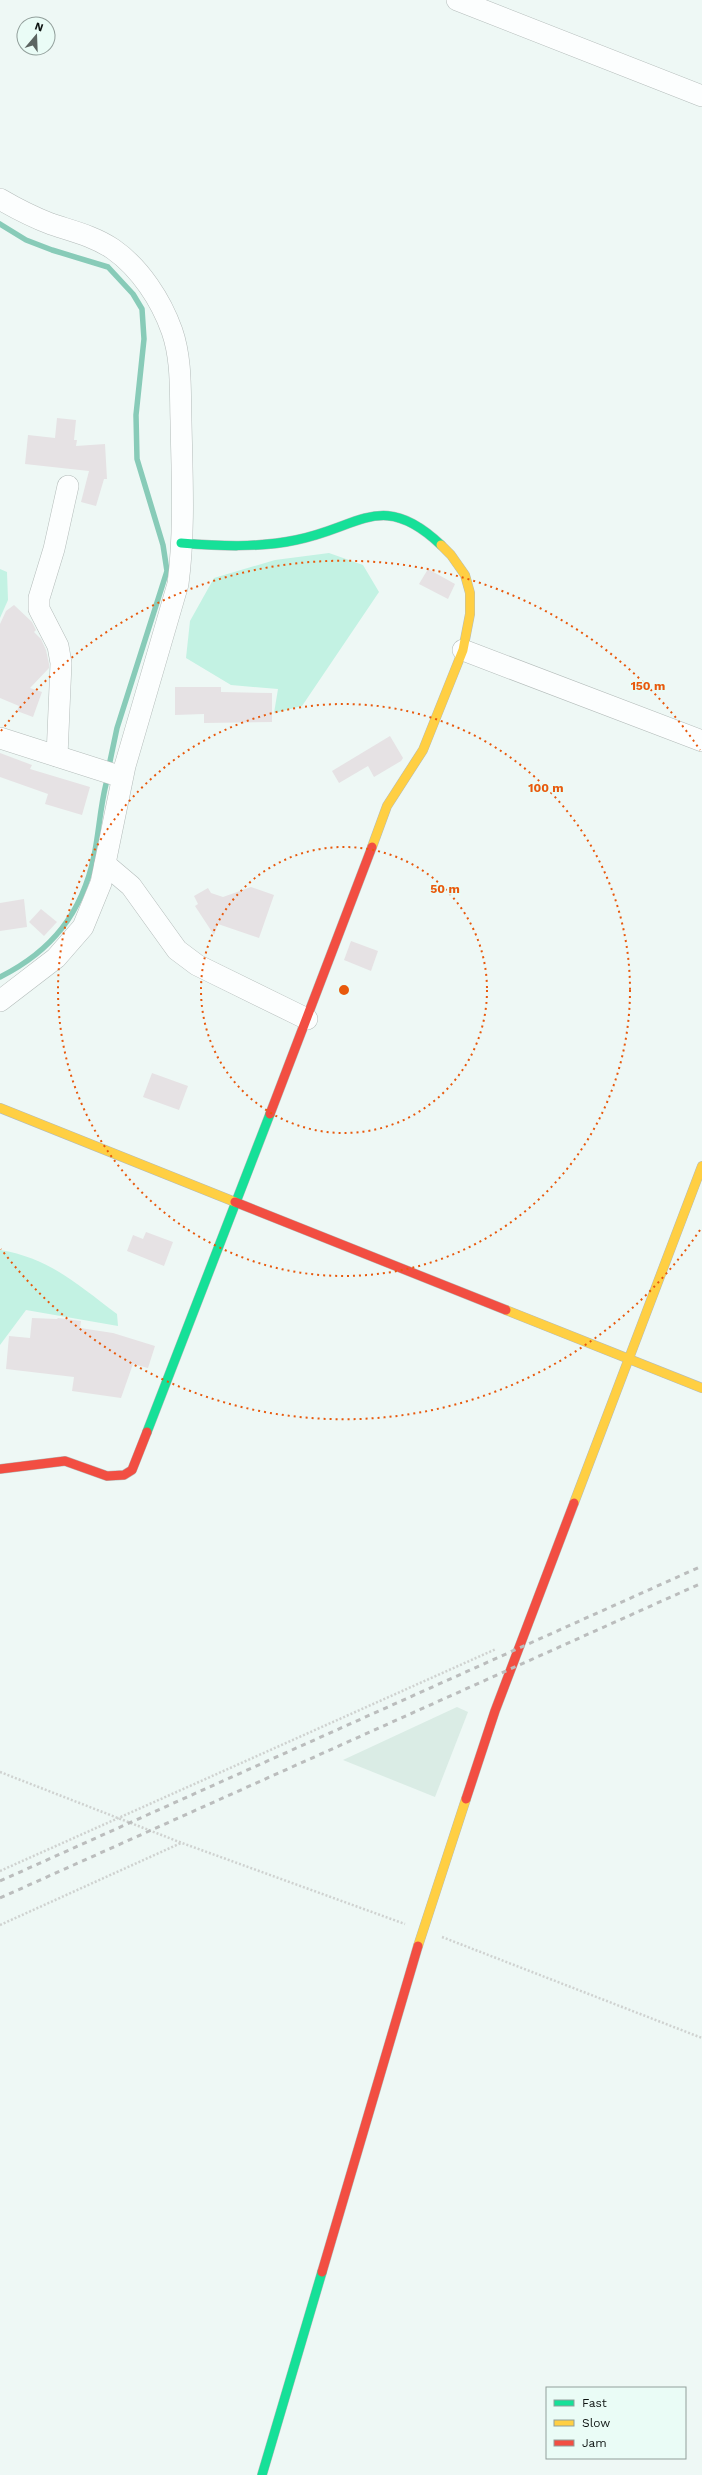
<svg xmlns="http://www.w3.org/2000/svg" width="702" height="2475" viewBox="0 0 702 2475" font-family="'Work Sans',sans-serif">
<rect width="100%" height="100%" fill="#eef8f5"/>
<!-- built -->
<polygon fill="#daece5" points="457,1707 468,1712 435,1797 343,1760"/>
<!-- green -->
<g fill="#c3f2e3">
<polygon points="329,553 363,565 379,592 302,706 274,713 278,689 231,685 186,658 190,621 214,578 275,560"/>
<polygon points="0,569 7,572 8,600 0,618"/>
<path d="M0,1250C50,1258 78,1285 117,1314L118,1326L26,1310L0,1345Z"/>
</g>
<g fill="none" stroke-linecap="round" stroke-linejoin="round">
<!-- stream -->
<g stroke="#88cbb8" stroke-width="5.5">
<polyline points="0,224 26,240 52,250 108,267 133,294 142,309 144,339 136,415 137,459 163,545 167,571 117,728 109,766"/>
<path d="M0,977C52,951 82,913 94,856C99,832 100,808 106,784"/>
</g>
</g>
<!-- building -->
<g fill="#e6e2e4">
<polygon points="57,418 76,420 74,440 77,440 76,446 105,444 107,479 104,479 96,506 81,502 89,471 25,464 28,435 55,438"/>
<polygon points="428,569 455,584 448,599 419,584"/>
<polygon points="14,605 32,622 36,630 34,632 41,639 46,650 49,664 49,668 30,688 42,692 33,717 17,711 19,706 0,698 0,624 6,611"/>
<polygon points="175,687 221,687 221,692 272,693 272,722 204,723 204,714 175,715"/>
<polygon points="390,736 403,758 401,761 374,777 368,766 339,783 332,771"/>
<polygon points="0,753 32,765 30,769 90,787 82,815 45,804 48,794 0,777"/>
<polygon points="251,887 274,895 259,938 218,924 214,935 195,906 198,904 194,896 208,888 211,893 223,897"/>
<polygon points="24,899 27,927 0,931 0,903"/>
<polygon points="41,909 57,922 44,936 29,922"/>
<polygon points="351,941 378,951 371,971 344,960"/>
<polygon points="152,1073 188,1086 179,1110 143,1097"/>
<polygon points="146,1232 173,1242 164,1266 127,1251 133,1235 143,1239"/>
<polygon points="32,1318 57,1319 58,1318 81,1321 80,1328 113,1333 155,1346 148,1368 133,1364 121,1398 72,1391 74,1377 6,1369 9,1336 30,1338"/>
</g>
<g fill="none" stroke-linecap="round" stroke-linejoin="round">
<defs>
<g id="street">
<polyline points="457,0 702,96"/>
<path d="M0,199C17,209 33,217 51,224C72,231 94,236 113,249C140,268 161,300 172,331C182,360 180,391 181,421C182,475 185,530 178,584L125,766L101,883L83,927L56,958L0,1001"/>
<polyline points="463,650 702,741"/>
<polyline points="0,738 122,777"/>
<polyline points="57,756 61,663 58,646 39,609 39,598 54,549 68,486"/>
<polyline points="105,864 131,886 177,950 197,965 307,1019"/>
</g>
<g id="fast">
<path d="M181,543C219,546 258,548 296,540C359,528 382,489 441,545"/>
<polyline points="147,1432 270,1114"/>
<polyline points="262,2475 322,2272"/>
</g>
<g id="slow">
<polyline points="372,847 387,806 423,750 463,650 470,614 470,593 465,575 451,555 441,545"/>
<polyline points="0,1108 235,1202"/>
<polyline points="506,1310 702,1388"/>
<polyline points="574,1503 702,1166"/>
<polyline points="418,1946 466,1799"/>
</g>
<g id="jam">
<polyline points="270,1114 372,847"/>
<polyline points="235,1202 506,1310"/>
<polyline points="0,1469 65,1461 107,1476 124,1475 132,1470 147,1432"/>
<polyline points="466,1799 495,1711 574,1503"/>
<polyline points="322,2272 418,1946"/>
</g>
</defs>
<!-- street casing -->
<use href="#street" stroke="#b4bcba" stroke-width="22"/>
<!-- fast casing -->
<use href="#fast" stroke="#b4bcba" stroke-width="10"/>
<!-- slow casing -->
<use href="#slow" stroke="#b4bcba" stroke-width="10"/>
<!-- jam casing -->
<use href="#jam" stroke="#b4bcba" stroke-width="10"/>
<!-- path -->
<g stroke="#cfd2d0" stroke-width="2.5" stroke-dasharray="2 2" stroke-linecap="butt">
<polyline points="0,1772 182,1843 405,1924"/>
<polyline points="0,1871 496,1649"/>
<polyline points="0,1925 181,1843"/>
<polyline points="442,1937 702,2038"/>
</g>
<!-- street -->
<use href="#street" stroke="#fcfefe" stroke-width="21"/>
<!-- fast -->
<use href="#fast" stroke="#16e098" stroke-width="9"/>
<!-- slow -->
<use href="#slow" stroke="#ffcf43" stroke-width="9"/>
<!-- jam -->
<use href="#jam" stroke="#f24e42" stroke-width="9"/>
<!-- rail -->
<g stroke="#bbbdbd" stroke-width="3" stroke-dasharray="5 5" stroke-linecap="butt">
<polyline points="0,1881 702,1566"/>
<polyline points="0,1898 702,1583"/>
</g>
</g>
<!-- distance rings -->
<g fill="none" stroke="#e8590c" stroke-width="2" stroke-dasharray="2 4">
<circle cx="344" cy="990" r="143"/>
<circle cx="344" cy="990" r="286"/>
<path d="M700 1230A430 430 0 0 1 1 1249M1 731A430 430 0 0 1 700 750"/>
</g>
<circle cx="344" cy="990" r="6" fill="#e8590c" stroke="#eafcf6" stroke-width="2"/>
<g font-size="12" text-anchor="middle" font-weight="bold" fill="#e8590c" stroke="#eafcf6" stroke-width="3.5" stroke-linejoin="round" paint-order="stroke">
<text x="648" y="690">150 m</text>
<text x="546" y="792">100 m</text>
<text x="445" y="893">50 m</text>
</g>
<!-- legend -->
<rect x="546" y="2387" width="140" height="72" fill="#eafcf6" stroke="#929f9b"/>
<rect x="554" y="2400" width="20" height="6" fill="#16e098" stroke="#929f9b"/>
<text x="582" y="2407" font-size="12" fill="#0e1412">Fast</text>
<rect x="554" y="2420" width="20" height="6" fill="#ffcf43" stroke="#929f9b"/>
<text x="582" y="2427" font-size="12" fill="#0e1412">Slow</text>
<rect x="554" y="2440" width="20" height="6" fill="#f24e42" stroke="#929f9b"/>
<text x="582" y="2447" font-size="12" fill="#0e1412">Jam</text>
<!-- north arrow -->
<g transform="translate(36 36) rotate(19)"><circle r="19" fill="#eafcf6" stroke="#929f9b"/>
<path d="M0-3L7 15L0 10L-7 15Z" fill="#5c6461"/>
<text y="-6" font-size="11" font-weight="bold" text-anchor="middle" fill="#0e1412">N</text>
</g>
</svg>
